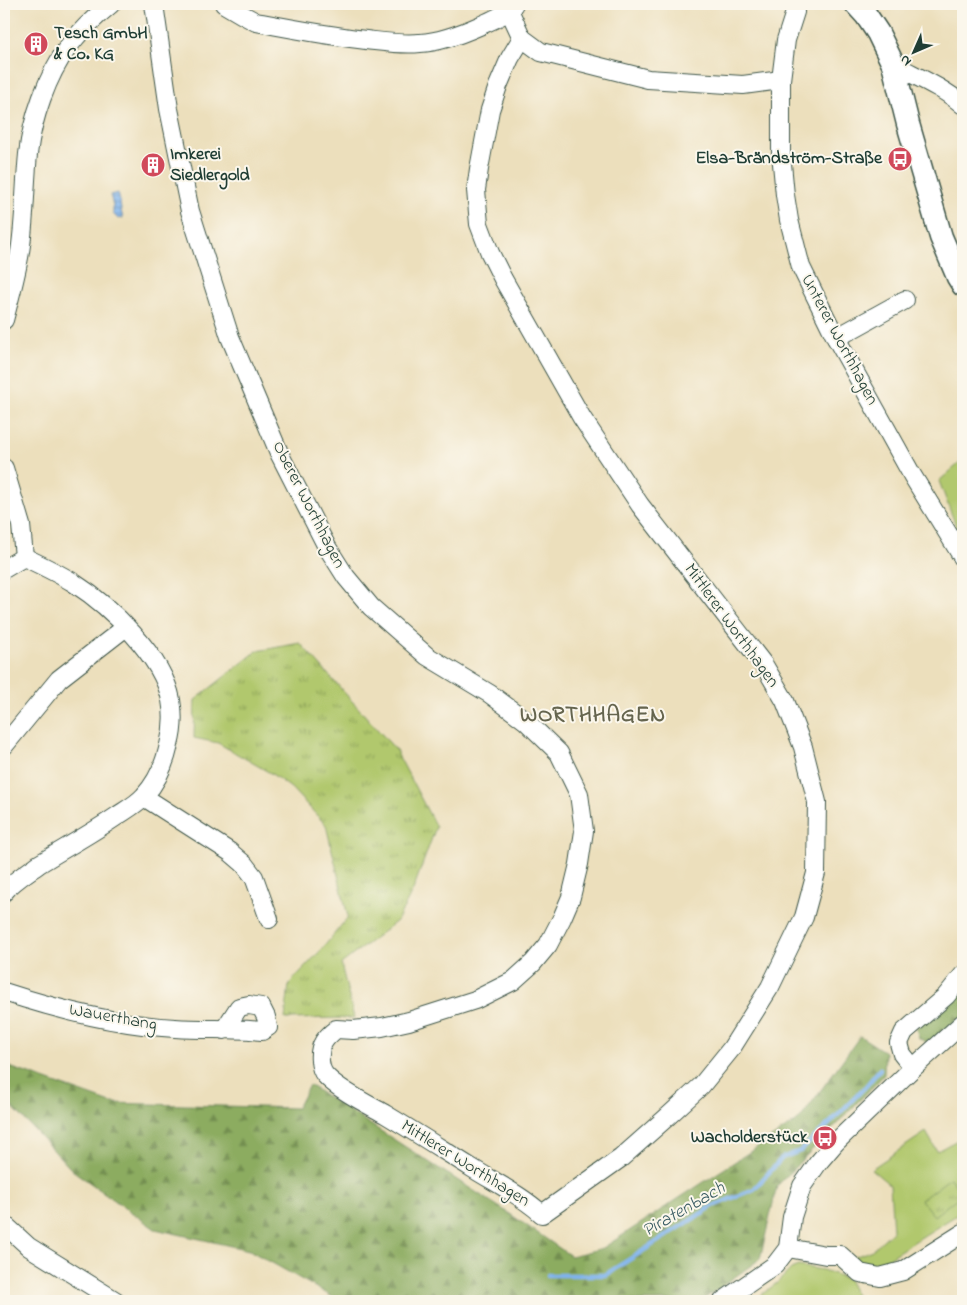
<svg xmlns="http://www.w3.org/2000/svg" width="967" height="1305" viewBox="0 0 967 1305" font-family="'Indie Flower',sans-serif">
<defs>
<pattern id="forest-firs" width="22" height="20" patternUnits="userSpaceOnUse" patternTransform="scale(1.25)"><rect width="22" height="20" fill="#8cac60"/><path d="M5 1l3.5 6h-7zM16 11l3.5 6h-7z" fill="#728d50"/></pattern>
<pattern id="park-tufts" width="24" height="20" patternUnits="userSpaceOnUse" patternTransform="scale(1.25)"><rect width="24" height="20" fill="#b1c86d"/><path d="M3 7l-1-3M5 7V3M7 7l1-3M15 17l-1-3M17 17v-4M19 17l1-3" fill="none" stroke="#8fa45a"/></pattern>
<pattern id="water-rules" width="6" height="5" patternUnits="userSpaceOnUse" patternTransform="scale(1.25)"><rect width="6" height="5" fill="#7fb3ed"/><path d="M0 2.5h6" fill="none" stroke="#6793c1"/></pattern>
</defs>
<rect width="100%" height="100%" fill="#fbf7ec"/>
<filter id="ink" filterUnits="userSpaceOnUse"><feTurbulence type="fractalNoise" baseFrequency=".02" numOctaves="2"/><feDisplacementMap in="SourceGraphic" scale="10" xChannelSelector="R" yChannelSelector="G"/><feConvolveMatrix kernelMatrix="1 2 1 2 8 2 1 2 1" color-interpolation-filters="sRGB"/></filter>
<filter id="wash" filterUnits="userSpaceOnUse"><feTurbulence type="fractalNoise" baseFrequency=".0096" numOctaves="4" result="noise"/><feDisplacementMap in="SourceGraphic" scale="20" xChannelSelector="R" yChannelSelector="G"/><feGaussianBlur stdDeviation="1.12" result="paint"/><feColorMatrix in="noise" values="0 0 0 0 0 0 0 0 0 0 0 0 0 0 0 0 0 1.4 0 .05"/><feComposite in="paint" operator="in"/></filter>
<g filter="url(#wash)">
<rect width="100%" height="100%" fill="#ecdfbc"/>
<!-- grass -->
<g fill="#b1c86d" stroke="#688250">
<polygon points="963,460 963,537 956,526 939,481"/>
<polygon points="926,1132 937,1151 963,1137 963,1211 890,1257 896,1268 867,1270 852,1258 872,1250 893,1231 890,1185 871,1169"/>
<polygon points="798,1266 823,1270 848,1279 859,1301 753,1301 777,1283 791,1269"/>
</g>
<!-- forest -->
<g fill="url(#forest-firs)" stroke="#56744a">
<polygon points="963,982 963,1016 928,1043 919,1038 916,1028"/>
<polygon points="860,1036 885,1052 884,1075 777,1186 760,1259 701,1301 340,1301 249,1250 155,1229 72,1170 4,1098 4,1065 111,1103 297,1108 309,1085 507,1212 571,1256 603,1248 800,1119"/>
</g>
<!-- park -->
<g fill="url(#park-tufts)" stroke="#688250">
<polygon points="300,643 395,749 436,827 413,890 397,921 341,964 354,1018 285,1019 289,984 322,949 348,917 326,825 291,788 272,774 218,743 194,738 195,700 257,651"/>
<polygon points="950,1178 962,1194 934,1216 921,1200"/>
</g>
<!-- water -->
<path fill="url(#water-rules)" stroke="#4f7890" d="M118,193C121,202 120,210 123,218L118,219L113,214V205L110,195Z"/>
<g fill="none" stroke-linecap="round" stroke-linejoin="round">
<!-- stream -->
<polyline stroke="#7fb3ed" stroke-width="4.5" points="548,1275 605,1275 713,1206 754,1189 782,1158 800,1151 831,1122 866,1086 880,1069"/>
</g>
</g>
<g filter="url(#ink)">
<g fill="none" stroke-linecap="round" stroke-linejoin="round">
<defs>
<g id="minor">
<path d="M154,4L169,109L190,211L230,337L280,455L327,547L346,577L371,607L427,656L490,694L526,721L559,753L579,794L584,831L579,864L571,897L562,918L548,945L533,963L513,981L475,1000L409,1021L382,1027L353,1030L336,1029C332,1033 326,1037 323,1043C318,1051 319,1068 325,1075C337,1089 369,1105 385,1114C415,1132 443,1150 472,1168C496,1183 521,1195 542,1214L621,1158L665,1119L701,1086L731,1049L770,987L804,917L816,873L817,802L803,747L785,701L764,665L640,505L582,418L503,279L490,253L479,224L476,190L479,169L490,110L498,86L510,58L522,38"/>
<path d="M224,4L241,14L256,22C293,29 329,36 366,40C384,42 402,45 420,43C440,42 461,34 479,26C492,20 505,16 514,4"/>
<polyline points="509,10 522,38 541,52 553,55 648,79 743,85 781,80"/>
<polyline points="795,12 786,40 781,80 781,153 785,195 789,220 801,267 836,338 912,475 963,558"/>
<path d="M893,64C917,77 942,87 963,105"/>
<path d="M4,320C10,297 18,269 21,245C25,215 25,184 28,154C32,119 47,76 68,47C80,31 95,17 111,4"/>
<polyline points="836,338 905,300"/>
<polyline points="4,468 21,525 24,557"/>
<polyline points="4,569 24,557"/>
<polyline points="4,746 59,679 126,627"/>
<polyline points="144,797 230,852 244,864 254,877 269,919"/>
<path d="M4,892C14,880 27,873 39,864C65,848 92,833 117,816C126,810 137,804 144,796C157,782 165,763 169,745C173,730 174,716 171,700C163,657 110,606 74,583C58,573 41,565 24,557"/>
<path d="M4,992C59,1010 117,1025 175,1028C204,1030 233,1028 262,1031L268,1027L266,1017L261,1007L249,1005L239,1007L224,1030"/>
<polyline points="913,1068 902,1054 899,1043 904,1032 946,996 963,975"/>
<polyline points="4,1224 29,1247 116,1301"/>
<polyline points="788,1248 826,1255 840,1255 860,1273 880,1277 903,1271 963,1233"/>
<polyline points="723,1301 775,1265 788,1248 792,1217 802,1186 818,1163 836,1142 913,1068 963,1023"/>
</g>
<polyline id="major" points="856,4 866,15 878,33 893,64 908,124 941,237 958,277 963,285"/>
</defs>
<!-- minor casing -->
<use href="#minor" stroke="#3e5548" stroke-width="20"/>
<!-- major casing -->
<use href="#major" stroke="#3e5548" stroke-width="25"/>
<!-- minor -->
<use href="#minor" stroke="#fff" stroke-width="18"/>
<!-- major -->
<use href="#major" stroke="#fff" stroke-width="22"/>
</g>
</g>
<!-- icons -->
<defs>
<symbol id="building-disc" viewBox="-11 -11 22 22"><circle r="9.5" fill="#d1495b" stroke="#fbf7ec"/><path d="M-4-6H4V6H1V3H-1V6H-4ZM-2.5-4.3h1.7v1.8h-1.7ZM.8-4.3h1.7v1.8H.8ZM-2.5-1h1.7V.8h-1.7ZM.8-1h1.7V.8H.8Z" fill="#fff"/></symbol>
<symbol id="bus-disc" viewBox="-11 -11 22 22"><circle r="9.5" fill="#d1495b" stroke="#fbf7ec"/><path d="M-5-6H5V4H4V6H2V4H-2V6H-4V4H-5ZM-3.5-4V0h7V-4ZM-3.5 1.2v1.5H-2V1.2ZM2 1.2v1.5H3.5V1.2Z" fill="#fff"/></symbol>
</defs>
<g fill-rule="evenodd">
<use href="#building-disc" x="22" y="30" width="28" height="28"/>
<use href="#bus-disc" x="886" y="145" width="28" height="28"/>
<use href="#building-disc" x="139" y="151" width="28" height="28"/>
<use href="#bus-disc" x="811" y="1124" width="28" height="28"/>
</g>
<g text-anchor="middle" dominant-baseline="central" stroke-width="4" stroke-linejoin="round" paint-order="stroke">
<!-- poi labels -->
<g font-size="18" font-weight="bold" fill="#1f3d34" stroke="#fbf7ec" text-anchor="start">
<text x="54" y="34">Tesch GmbH<tspan x="54" dy="21">&amp; Co. KG</tspan></text>
<text x="170" y="155">Imkerei<tspan x="170" dy="21">Siedlergold</tspan></text>
<text x="882" y="159" text-anchor="end">Elsa-Brändström-Straße</text>
<text x="808" y="1138" text-anchor="end">Wacholderstück</text>
</g>
<!-- street labels -->
<g font-size="18" fill="#1f3d34" stroke="#fbf7ec">
<text transform="translate(839 340) rotate(62)">Unterer Worthhagen</text>
<text transform="translate(308 505) rotate(63)">Oberer Worthhagen</text>
<text transform="translate(731 626) rotate(54)">Mittlerer Worthhagen</text>
<text transform="translate(113 1018) rotate(10)">Wauerthang</text>
<text transform="translate(465 1164) rotate(32)">Mittlerer Worthhagen</text>
</g>
<!-- water labels -->
<g font-size="19" font-style="italic" fill="#375a62" stroke="#fbf7ec">
<text transform="translate(684 1210) rotate(-30)">Piratenbach</text>
</g>
<!-- district labels -->
<g font-size="22" font-weight="bold" letter-spacing="1" fill="#65654e" stroke="#fbf7ec">
<text x="593" y="716">WORTHHAGEN</text>
</g>
</g>
<!-- margin -->
<rect width="967" height="1305" fill="none" stroke="#fbf7ec" stroke-width="20"/>
<!-- north arrow -->
<g transform="translate(914 52) rotate(225)" stroke="#fbf7ec" stroke-width="4" paint-order="stroke">
<path d="M0-4L9 19L0 12L-9 19Z" fill="#1f3d34"/>
<text y="-8" font-size="14" font-weight="bold" text-anchor="middle" fill="#1f3d34">N</text>
</g>
</svg>
